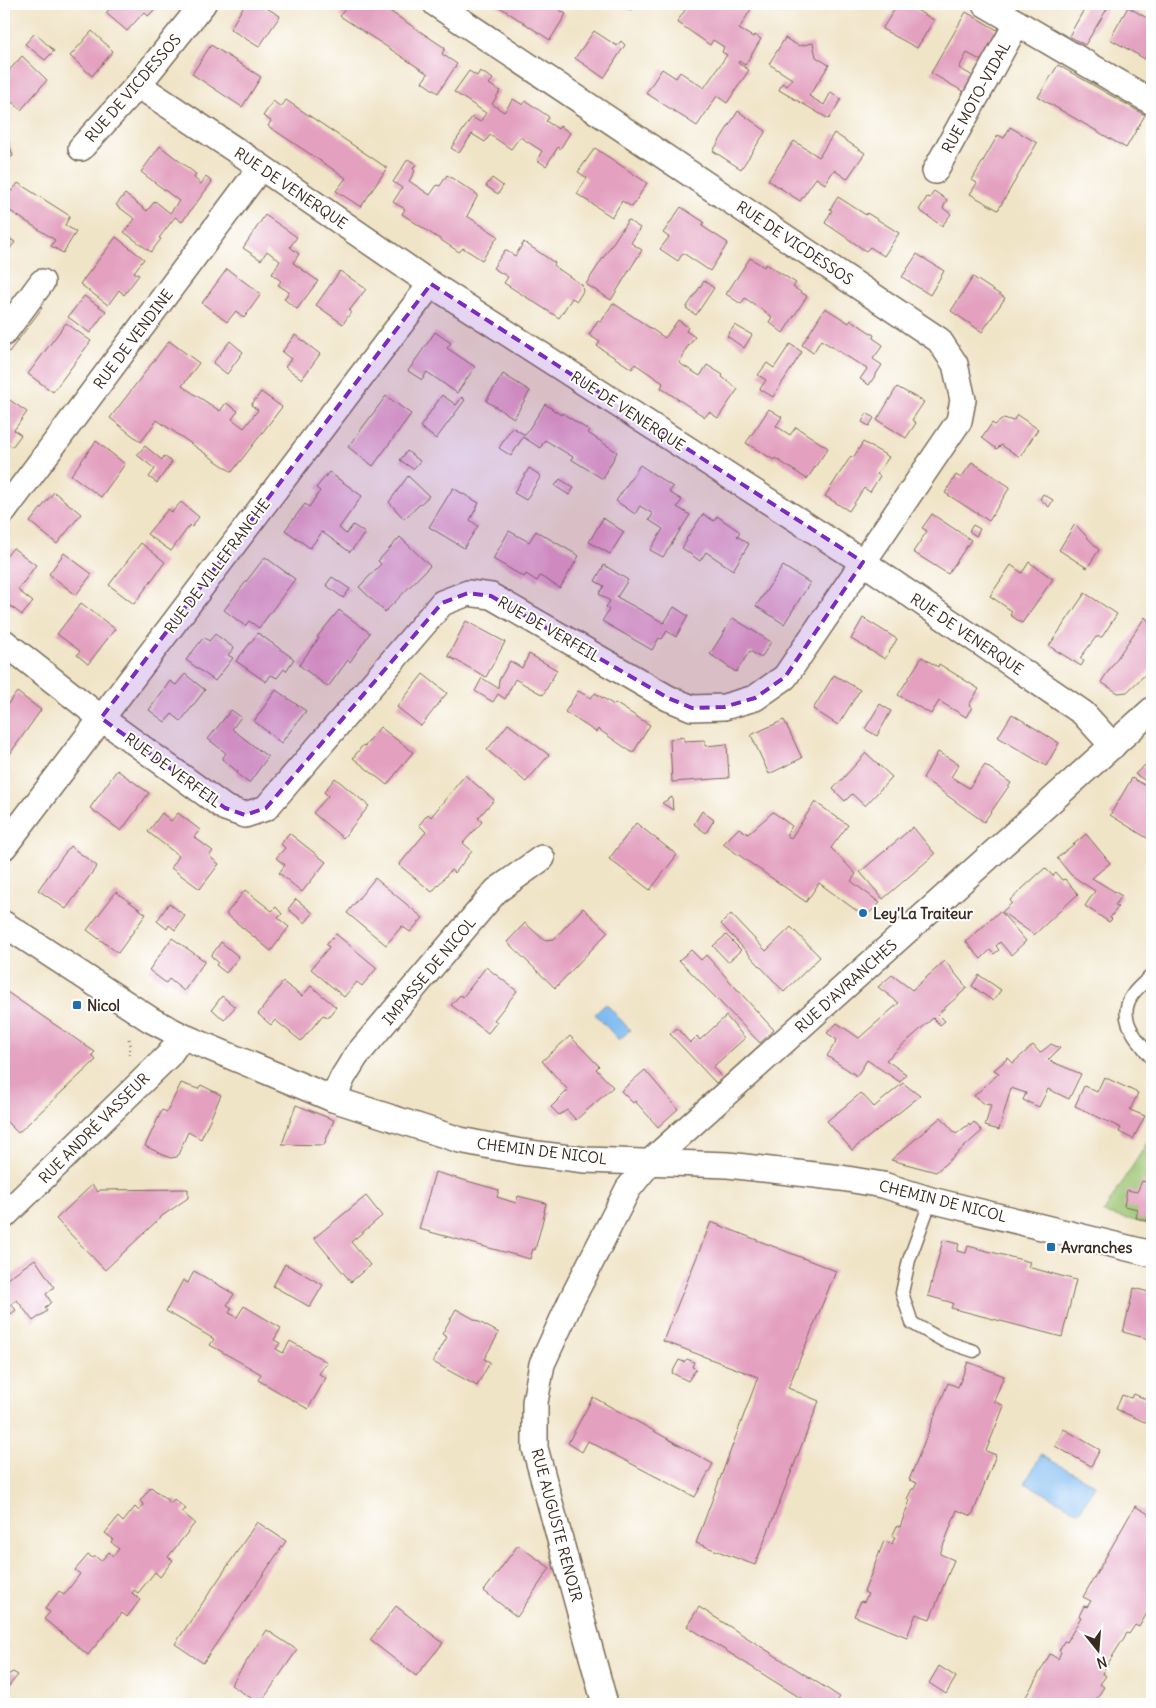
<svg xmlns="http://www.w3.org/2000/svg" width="1156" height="1708" viewBox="0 0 1156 1708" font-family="Delius,sans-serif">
<rect width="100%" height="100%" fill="#fff"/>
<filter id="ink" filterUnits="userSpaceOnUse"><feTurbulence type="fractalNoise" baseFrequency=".02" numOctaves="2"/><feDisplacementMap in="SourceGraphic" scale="10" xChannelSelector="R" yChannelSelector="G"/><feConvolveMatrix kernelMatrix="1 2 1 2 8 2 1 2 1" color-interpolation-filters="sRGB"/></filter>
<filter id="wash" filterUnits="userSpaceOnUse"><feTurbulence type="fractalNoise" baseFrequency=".0096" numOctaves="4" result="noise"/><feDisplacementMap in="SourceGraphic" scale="20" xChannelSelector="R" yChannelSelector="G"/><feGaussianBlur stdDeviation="1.12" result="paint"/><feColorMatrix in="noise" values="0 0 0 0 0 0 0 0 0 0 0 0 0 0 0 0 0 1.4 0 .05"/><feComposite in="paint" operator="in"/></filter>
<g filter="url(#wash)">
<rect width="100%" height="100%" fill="#f0e4c7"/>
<!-- green -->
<polygon fill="#9ac36f" stroke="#6a7646" points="1152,1135 1152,1225 1103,1213"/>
<!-- water -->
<g fill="#80bcf2" stroke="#5e7388">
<polygon points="606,1004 630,1030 619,1040 595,1014"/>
<polygon points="1041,1455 1095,1485 1079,1512 1025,1483"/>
</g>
<g id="blocks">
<!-- building -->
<g fill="#e3a0bf">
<polygon points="114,4 156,4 158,6 148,16 144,12 127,31 106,13"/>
<polygon points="245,4 260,4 280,16 259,47 230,29"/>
<polygon points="348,4 379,4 445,48 442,54 457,64 438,93 422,82 428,74 340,16"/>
<polygon points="495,4 550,4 566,14 550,40"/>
<polygon points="620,4 635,4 631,10"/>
<polygon points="689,4 742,4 751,9 739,29 753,37 755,35 761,39 745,65 739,61 738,63 749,70 727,103 717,96 697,126 646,93 662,69 676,78 680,72 704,88 727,55 722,52 724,47 713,40 710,45 677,22"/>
<polygon points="898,4 906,4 934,20 917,48 882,29"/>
<polygon points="1087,4 1110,4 1085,45 1069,36"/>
<polygon points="1128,7 1152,21 1152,63 1110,39"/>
<polygon points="966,12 999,31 982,61 967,53 959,68 973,76 964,92 931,73"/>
<polygon points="92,31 113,51 92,76 70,56"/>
<polygon points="594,31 617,46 621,41 625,45 604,78 575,58"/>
<polygon points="35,33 54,51 45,60 25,44"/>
<polygon points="785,38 799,46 813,43 816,57 829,65 809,96 824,105 831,92 841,99 829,119 779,90 782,83 787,86 792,79 769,64"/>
<polygon points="211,45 261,77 242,107 192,74"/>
<polygon points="22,56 47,80 21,110 4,95 4,76"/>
<polygon points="1058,65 1145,115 1126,148 1038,97"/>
<polygon points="469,71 477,76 480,71 493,79 489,84 500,91 492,104 504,112 513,99 523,105 526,101 549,117 546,121 558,129 560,126 570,133 560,149 558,147 546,166 537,160 542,151 520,137 511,149 490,135 485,142 472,134 459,153 451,148 472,117 480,122 486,113 454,92"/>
<polygon points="286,100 387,168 361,207 336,191 346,178 268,126 271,121 263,116 273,101 281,107"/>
<polygon points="738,111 766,131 741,169 713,151"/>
<polygon points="1010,127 1037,143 998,210 970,194 977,183 972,180 998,135 1004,138"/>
<polygon points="834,133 865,153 847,179 834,170 825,184 816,178 800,201 768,180 794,141 819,157"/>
<polygon points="7,136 13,156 10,157 10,160 4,162 4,137"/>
<polygon points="160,146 196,174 194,178 201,184 206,177 212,182 182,222 175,217 159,238 161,239 151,252 124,232 135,219 116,205 125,194 147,211 155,201 170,213 179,201 141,172"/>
<polygon points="595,148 647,183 632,207 622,201 612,217 577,194 587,178 578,172"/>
<polygon points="408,159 416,164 413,169 415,171 409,181 430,195 437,185 440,186 447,175 478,195 467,216 498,236 482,260 463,248 459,252 402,214 405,209 393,202 402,188 393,182"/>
<polygon points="492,178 503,186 498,194 486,186"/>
<polygon points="18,183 70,216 65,225 76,232 63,253 51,246 55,240 4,207 4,186 12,191"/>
<polygon points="934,191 947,200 943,208 951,214 942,226 919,210 927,197 930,198"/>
<polygon points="838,197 866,215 867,213 899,233 884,256 870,247 866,251 825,223 832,210 830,209"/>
<polygon points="681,207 704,222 702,226 728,243 710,271 683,253 678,261 660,249 669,237 663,233"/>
<polygon points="265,215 297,237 290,247 299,254 293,263 318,281 297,309 284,299 289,292 278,285 281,281 272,274 280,261 267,251 261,260 243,248"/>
<polygon points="628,220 640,228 631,243 642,250 611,300 586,284"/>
<polygon points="4,235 15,242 8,251 4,249"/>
<polygon points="116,237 144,259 134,272 139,275 124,295 119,290 108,305 80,284"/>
<polygon points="524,242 555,263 554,266 582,285 583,291 577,301 572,298 559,318 504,283 508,277 493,268 505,250 515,256"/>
<polygon points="917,254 944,271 930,295 902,277"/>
<polygon points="750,258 764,267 766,264 796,283 793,287 807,296 783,333 769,322 772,317 745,298 741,304 726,294"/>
<polygon points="227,269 261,294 244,318 236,311 227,322 202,303"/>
<polygon points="340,271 366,289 349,311 351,312 343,324 316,305"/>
<polygon points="973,277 1005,298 982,332 951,311"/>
<polygon points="704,281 714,288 696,315 686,308"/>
<polygon points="84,296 106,311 90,333 68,317"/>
<polygon points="613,303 665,338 678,320 688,327 686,331 695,337 683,353 685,353 679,363 700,376 707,365 723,375 722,377 738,389 718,418 709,412 705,417 661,388 663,383 635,364 632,369 597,346 600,342 589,335 598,320 601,322"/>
<polygon points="37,304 42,308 9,352 4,348"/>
<polygon points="825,308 849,323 851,320 874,335 873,338 883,345 873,359 882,365 869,385 860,379 867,369 821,340 813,353 802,345"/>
<polygon points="66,323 91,341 53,392 28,374"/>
<polygon points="735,325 752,335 744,348 727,336"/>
<polygon points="435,332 451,343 447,348 475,367 457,393 427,372 422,380 408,371"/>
<polygon points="295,335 320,354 302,379 285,367 291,359 282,352"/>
<polygon points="169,341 199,363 182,386 220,411 226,403 238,411 232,419 244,428 258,410 251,405 261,392 282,407 232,472 157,420 141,442 110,418"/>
<polygon points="230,341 243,352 227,374 213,363"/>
<polygon points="790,344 802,352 773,397 760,389 766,380 758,375 767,363 774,368"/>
<polygon points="503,374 530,391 514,418 486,401"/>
<polygon points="897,387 924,402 912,420 916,423 906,438 877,420"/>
<polygon points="442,395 456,405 462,397 465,400 436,439 420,427"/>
<polygon points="4,396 27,412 14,430 21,435 12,447 4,441"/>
<polygon points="386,396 411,414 373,466 348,447"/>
<polygon points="545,404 561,415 562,413 590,431 588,433 617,452 603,479 571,459 573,457 545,440 540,448 523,437 511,456 499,448 512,427 525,435"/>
<polygon points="769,409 782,417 776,426 790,435 796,427 828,448 807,479 775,458 774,460 746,443"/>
<polygon points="867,413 874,418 869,426 862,422"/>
<polygon points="1017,415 1038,429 1020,457 1001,445 997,449 982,438 992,423 995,425 1004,418 1013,421"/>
<polygon points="96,441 125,464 101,497 71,475"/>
<polygon points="863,442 889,457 877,474 880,476 870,492 864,488 849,511 825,496 851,456 853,458"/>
<polygon points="145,446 162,460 164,456 172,462 157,483 149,477 155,469 137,455"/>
<polygon points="407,451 420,461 413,469 400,460"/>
<polygon points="972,462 1010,487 989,521 945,493 956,475 961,478"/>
<polygon points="640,465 673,487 669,492 682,500 677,507 690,515 663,557 650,550 663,529 649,520 653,514 640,506 635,514 616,501"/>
<polygon points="529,468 541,476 526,500 514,493"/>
<polygon points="329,472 362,496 339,528 346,534 353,525 365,533 350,552 322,532 310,548 285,530 305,504 309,507 320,491 316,488"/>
<polygon points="408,476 429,496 404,519 389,502"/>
<polygon points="560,479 574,488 569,495 555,486"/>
<polygon points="453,488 479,503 470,520 478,526 464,548 429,527"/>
<polygon points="54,492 81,514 57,544 30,522"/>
<polygon points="1043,494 1053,500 1049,507 1040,499"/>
<polygon points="181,502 199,517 192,527 190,525 171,551 147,534 168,509 172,512"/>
<polygon points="703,514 714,521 717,516 740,532 737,536 749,544 733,570 706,552 700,561 682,548 687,540 686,539"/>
<polygon points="932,514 971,540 948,574 913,552 927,531 922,528"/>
<polygon points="603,518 624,532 610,554 589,542"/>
<polygon points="1075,524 1099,550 1087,568 1059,550"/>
<polygon points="973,525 980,529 976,536 969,531"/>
<polygon points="509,531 529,542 536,531 579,556 560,588 540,576 537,581 526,574 524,577 493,559"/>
<polygon points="400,537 430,566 385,612 359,587 381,564 378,561"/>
<polygon points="141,543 165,562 134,604 109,585"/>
<polygon points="13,548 36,565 18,590 33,602 22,615 4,601 4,559"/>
<polygon points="64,553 92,574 76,595 49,574"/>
<polygon points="265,557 295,579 259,628 249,621 245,626 224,610"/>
<polygon points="1029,562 1053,579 1022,623 1010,615 1012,611 990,596 1011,565 1022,573"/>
<polygon points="604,565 628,580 617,597 664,623 674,607 688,616 676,637 667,631 662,639 659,638 652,650 602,621 609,610 606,607 610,601 599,594 604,586 595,581"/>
<polygon points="783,566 810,583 784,624 756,606"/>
<polygon points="332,577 350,589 343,598 326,585"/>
<polygon points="1085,593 1117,614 1102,637 1096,637 1080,658 1084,661 1081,666 1049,646"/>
<polygon points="81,603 115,629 88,664 77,655 80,651 57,634"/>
<polygon points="339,610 370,633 350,662 348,660 328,687 299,665 319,638 317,637"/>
<polygon points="1145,617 1152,625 1152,668 1127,692 1118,693 1101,682"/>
<polygon points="733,618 771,642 761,658 750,651 736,672 710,654"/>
<polygon points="863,618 897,639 885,659 851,639"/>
<polygon points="466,621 505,642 486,677 448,656"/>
<polygon points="258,633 294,659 286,671 284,669 277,678 271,675 266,682 236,661"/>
<polygon points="215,634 234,648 228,655 233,658 215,681 186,660 204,637 209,641"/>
<polygon points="529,654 557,670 543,695 515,679 505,699 498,694 493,702 475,691 482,678 498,688 499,680 510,661 522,668"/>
<polygon points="922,657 938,667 939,664 979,689 969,705 972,707 966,717 939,701 931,714 898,695"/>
<polygon points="185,674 205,690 181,721 172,714 165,722 149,710 170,681 176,685"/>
<polygon points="423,674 447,693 421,726 397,707"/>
<polygon points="834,675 860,690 838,725 813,709"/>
<polygon points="276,690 306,711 281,743 254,721"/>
<polygon points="578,691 591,698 595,693 614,705 615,703 650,725 633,753 598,729 596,732 565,712"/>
<polygon points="17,692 41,710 4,762 4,709"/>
<polygon points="880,704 891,711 877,736 865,729"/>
<polygon points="231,710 241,717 232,729 268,757 249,783 237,774 238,772 222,759 226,753 208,739"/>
<polygon points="1012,714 1059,743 1046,766 998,737"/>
<polygon points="784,720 802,758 769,774 751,735"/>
<polygon points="508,724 549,755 526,782 487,750"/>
<polygon points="380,727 413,752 387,785 353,758 363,745 365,746"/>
<polygon points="684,737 684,741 705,740 705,746 727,744 729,778 672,782 670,739"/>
<polygon points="938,752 959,764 951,777 969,788 985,765 1011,783 984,822 923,778"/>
<polygon points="866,753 892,777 865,806 852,794 845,801 833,789"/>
<polygon points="1152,759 1152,785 1135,774"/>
<polygon points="117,770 149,793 121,831 90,808"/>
<polygon points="465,775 494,800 478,818 482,822 463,843 472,851 455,873 451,870 432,892 399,865 426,832 419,825 428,814 431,817"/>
<polygon points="335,778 369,806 343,838 313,813 328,796 324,792"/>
<polygon points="1132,778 1150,788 1152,786 1152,829 1147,838 1110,815"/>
<polygon points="672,797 673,810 662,803"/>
<polygon points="815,802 848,825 831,848 856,874 851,881 880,903 865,917 819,883 806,902 723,844 739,828 748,834 773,812 792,826 786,835 791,838"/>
<polygon points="702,811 714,820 706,833 694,824"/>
<polygon points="162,813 171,821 178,813 200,830 194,837 213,851 209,856 219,864 200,889 171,868 179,856 148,832"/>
<polygon points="636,823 677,855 650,890 609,859"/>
<polygon points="913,827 935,854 883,899 860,872"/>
<polygon points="289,833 326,862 302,892 279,873 285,865 276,858 285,848 281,844"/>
<polygon points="1086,834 1110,863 1092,878 1122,896 1115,905 1118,907 1110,918 1112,919 1109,922 1085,906 1095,891 1071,875 1057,858"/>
<polygon points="70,846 97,866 66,909 38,890"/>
<polygon points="1045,868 1053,876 1056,873 1062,880 1065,879 1078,894 1034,935 1002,912 1012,903 1010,900"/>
<polygon points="375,878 423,918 410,932 402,926 386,945 347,913"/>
<polygon points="245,890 272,911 276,907 282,914 278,918 289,927 271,951 226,914"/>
<polygon points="116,892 146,914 118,953 87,930"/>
<polygon points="296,899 313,913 305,923 288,909"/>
<polygon points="169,903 185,916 175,930 169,925 167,929 157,921"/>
<polygon points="583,908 608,932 555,988 507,942 525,923 544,940 554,939"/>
<polygon points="1000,911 1026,941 1011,955 1000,942 996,946 999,950 994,954 990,950 981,959 966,942"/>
<polygon points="731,914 766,951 791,927 820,957 784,992 721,924"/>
<polygon points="336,934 377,968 362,986 357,982 344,997 311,969 329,947 326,944"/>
<polygon points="726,935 741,950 728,962 713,946"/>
<polygon points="172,938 205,961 184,991 169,979 166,983 149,970"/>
<polygon points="221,942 239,957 226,973 216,965 218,962 211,956"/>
<polygon points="691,950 701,960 706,955 774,1030 760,1043 679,960"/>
<polygon points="945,961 967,988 938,1014 945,1021 940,1025 933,1018 886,1060 906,1074 900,1082 867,1060 857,1076 827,1056 837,1040 827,1033 837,1023 859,1038 899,1003 878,987 892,975 912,990"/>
<polygon points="486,967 517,991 494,1020 497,1022 488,1033 451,1005 460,995 463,997"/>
<polygon points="979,975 1001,990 993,1001 972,986"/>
<polygon points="283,982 302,996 311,986 336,1007 328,1017 323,1015 301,1041 275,1020 271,1025 258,1014"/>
<polygon points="4,990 95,1052 92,1055 96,1060 18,1133 4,1119"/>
<polygon points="222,996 235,1007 224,1020 212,1009"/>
<polygon points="726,1016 745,1038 713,1067 722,1078 716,1083 670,1034 677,1028 690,1043 697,1036 700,1040"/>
<polygon points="570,1036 599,1066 596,1069 613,1087 576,1120 567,1110 559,1115 551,1107 568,1090 542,1061"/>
<polygon points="1051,1044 1060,1048 1048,1060 1081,1074 1069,1099 1048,1089 1039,1107 1023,1100 1026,1093 1011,1088 999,1130 985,1126 991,1105 985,1104 974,1096 999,1073 994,1070 1008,1058 1013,1063 1033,1045 1040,1053"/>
<polygon points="645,1070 678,1109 658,1127 635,1101 633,1103 621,1091"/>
<polygon points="1104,1077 1138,1093 1130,1110 1145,1116 1133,1139 1119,1132 1121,1128 1075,1106 1084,1086 1097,1092"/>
<polygon points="181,1083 198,1089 201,1085 221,1095 201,1139 188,1132 177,1157 170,1158 145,1146 162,1110 167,1112"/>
<polygon points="903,1083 920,1096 852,1150 827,1121 861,1093 874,1107"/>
<polygon points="296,1105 334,1120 324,1145 282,1144"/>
<polygon points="941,1117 956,1134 969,1124 970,1126 974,1122 982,1131 936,1172 891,1160"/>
<polygon points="435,1172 499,1190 497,1197 516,1203 518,1196 546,1203 544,1212 545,1212 535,1250 533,1249 530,1259 419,1229"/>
<polygon points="1142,1181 1152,1183 1152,1197 1147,1221 1136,1218 1138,1209 1124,1206 1127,1190 1137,1192"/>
<polygon points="92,1185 98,1192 100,1190 188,1189 188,1198 162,1216 105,1270 56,1219"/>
<polygon points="366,1196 382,1216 351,1242 370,1265 351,1282 314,1238"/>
<polygon points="711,1222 836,1271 788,1388 819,1401 755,1565 696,1543 758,1377 663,1341"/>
<polygon points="943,1240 959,1244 957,1251 966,1253 968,1246 1030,1262 1028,1267 1076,1280 1062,1337 951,1308 953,1303 928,1296"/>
<polygon points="35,1259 54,1287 46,1294 51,1302 45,1308 47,1311 33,1321 17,1300 11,1304 16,1310 11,1314 7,1308 5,1309 4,1281"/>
<polygon points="285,1264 323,1285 310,1307 273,1286"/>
<polygon points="194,1271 234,1294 227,1305 232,1308 229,1313 237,1317 244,1306 281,1328 274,1340 280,1343 276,1349 283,1353 290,1341 327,1362 319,1374 326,1378 308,1409 258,1380 261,1374 210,1345 214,1339 166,1311 183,1280 188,1283"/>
<polygon points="1134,1288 1152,1293 1152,1340 1123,1332"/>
<polygon points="456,1309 499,1333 484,1359 490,1362 477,1386 433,1362 447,1337 442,1334"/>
<polygon points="687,1359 694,1362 692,1367 696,1369 688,1381 672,1373 679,1360 684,1362"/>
<polygon points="968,1362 1004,1376 994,1401 1004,1406 986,1451 996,1455 972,1516 957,1510 940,1554 954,1560 930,1619 916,1614 907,1637 854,1616 861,1601 864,1602 868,1594 864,1592 884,1541 892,1544 895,1537 892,1537 897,1526 900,1527 910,1500 907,1499 912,1489 914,1489 917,1483 909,1480 948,1383 958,1387"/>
<polygon points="1134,1394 1152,1402 1152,1415 1149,1424 1116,1409 1122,1395 1131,1398"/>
<polygon points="593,1397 713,1464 695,1497 588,1441 582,1452 568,1443"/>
<polygon points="1064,1429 1100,1450 1091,1466 1055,1446"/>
<polygon points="151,1487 171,1503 174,1499 186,1509 182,1512 195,1523 168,1557 173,1560 160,1577 155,1572 138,1593 134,1590 132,1593 140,1600 127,1617 122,1613 88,1655 44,1619 50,1612 45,1609 59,1591 64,1595 80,1574 75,1570 88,1555 93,1558 95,1556 101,1561 109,1552 113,1556 119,1549 111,1542 113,1539 105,1533 118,1517 123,1522 135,1507 139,1511 144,1505 140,1501"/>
<polygon points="1135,1506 1152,1516 1152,1604 1139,1627 1135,1625 1129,1634 1127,1633 1102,1673 1106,1676 1100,1684 1104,1687 1093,1704 1027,1704 1023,1702 1050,1654 1058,1659 1061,1652 1059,1651 1064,1641 1067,1642 1081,1617 1079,1616 1084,1606 1087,1607 1091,1601 1083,1597"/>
<polygon points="257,1522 286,1541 203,1663 175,1644"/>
<polygon points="518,1545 550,1568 517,1617 484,1591"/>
<polygon points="396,1606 443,1643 416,1676 370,1640"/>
<polygon points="699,1607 840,1697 835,1704 810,1704 687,1626"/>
<polygon points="267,1630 297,1650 260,1704 231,1685"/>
<polygon points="939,1666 956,1677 946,1694 929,1683"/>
<polygon points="13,1672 18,1675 4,1692 4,1677"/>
</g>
</g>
</g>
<g filter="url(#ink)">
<use href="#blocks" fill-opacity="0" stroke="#7a6b59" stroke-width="1"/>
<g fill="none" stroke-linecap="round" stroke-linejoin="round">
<defs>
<g id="lane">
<path d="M1152,975C1146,981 1138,987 1133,994C1115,1018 1138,1040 1152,1059"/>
<polyline points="931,1200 909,1260 902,1293 912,1323 944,1341 974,1351"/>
</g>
<g id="street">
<polyline points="985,4 1152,102"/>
<polyline points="138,85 261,167 431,284 863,562 1083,713 1113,746"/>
<polyline points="81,148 138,85 203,4"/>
<polyline points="935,171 1017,23"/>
<polyline points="4,333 42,282"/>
<polyline points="4,511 261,167"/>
<polyline points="4,642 101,718 225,808 245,815 266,808 442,603 468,593 491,596 668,698 692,708 724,707 755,698 785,677 959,421 963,400 955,364 939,340 436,4"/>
<polyline points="4,847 431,284"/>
<polyline points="4,924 151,1020 182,1036 333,1099 460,1140 521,1152 586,1160 728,1165 841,1178 883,1185 931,1200 1152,1254"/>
<polyline points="333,1099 343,1077 356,1056 496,891 542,858"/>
<polyline points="4,1216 169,1055 182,1036"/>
<polyline points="605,1704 535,1448 535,1402 542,1364 572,1299 628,1189 650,1162 1152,710"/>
</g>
</defs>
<!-- lane casing -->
<use href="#lane" stroke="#7a6b59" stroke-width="15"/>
<!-- street casing -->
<use href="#street" stroke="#7a6b59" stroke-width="28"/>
<!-- path -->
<polyline stroke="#7a6b59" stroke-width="3" stroke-dasharray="1 4" stroke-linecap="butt" points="129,1039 130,1044 129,1057"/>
<!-- lane -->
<use href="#lane" stroke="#fff" stroke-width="12"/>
<!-- street -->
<use href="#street" stroke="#fff" stroke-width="25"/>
<defs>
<polyline id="rail" points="4,7 7,4"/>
</defs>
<!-- rail casing -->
<use href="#rail" stroke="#3b2a1e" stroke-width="5.5"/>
<!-- rail -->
<use href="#rail" stroke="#fff" stroke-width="4" stroke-dasharray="11" stroke-linecap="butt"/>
</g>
</g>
<!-- marked area -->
<path fill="#7b2cbf" fill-opacity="0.2" stroke="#7b2cbf" stroke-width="4" stroke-dasharray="10 6" stroke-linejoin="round" d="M431,284L863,562L785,677L755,698L724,707L692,708L668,698L491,596L468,593L442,603L266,808L245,815L225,808L101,718Z"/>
<!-- markers -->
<g fill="#1f6fb2" stroke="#fff" stroke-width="2">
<circle cx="863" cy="913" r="5"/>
<rect x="72" y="1000" width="10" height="10" rx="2.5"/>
<rect x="1046" y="1242" width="10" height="10" rx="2.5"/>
</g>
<g text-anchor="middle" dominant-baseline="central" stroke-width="4" stroke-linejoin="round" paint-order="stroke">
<!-- street labels -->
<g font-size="15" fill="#3b2a1e" stroke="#fff">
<text transform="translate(133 88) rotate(-49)">RUE DE VICDESSOS</text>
<text transform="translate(976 97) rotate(-61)">RUE MOTO-VIDAL</text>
<text transform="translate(291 188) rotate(34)">RUE DE VENERQUE</text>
<text transform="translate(795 243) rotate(34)">RUE DE VICDESSOS</text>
<text transform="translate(133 339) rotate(-53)">RUE DE VENDINE</text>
<text transform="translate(628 411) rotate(33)">RUE DE VENERQUE</text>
<text transform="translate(217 566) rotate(-53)">RUE DE VILLEFRANCHE</text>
<text transform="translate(549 629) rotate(30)">RUE DE VERFEIL</text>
<text transform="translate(967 634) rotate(34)">RUE DE VENERQUE</text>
<text transform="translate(173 770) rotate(36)">RUE DE VERFEIL</text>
<text transform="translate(429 971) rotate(-50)">IMPASSE DE NICOL</text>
<text transform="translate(846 986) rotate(-42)">RUE D'AVRANCHES</text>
<text transform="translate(94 1128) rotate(-45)">RUE ANDRÉ VASSEUR</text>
<text transform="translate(542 1151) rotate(7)">CHEMIN DE NICOL</text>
<text transform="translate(943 1201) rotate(14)">CHEMIN DE NICOL</text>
<text transform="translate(557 1525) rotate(75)">RUE AUGUSTE RENOIR</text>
</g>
<!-- poi labels -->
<g font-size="15" font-weight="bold" fill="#3b2a1e" stroke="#fff" text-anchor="start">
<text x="873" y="913">Ley'La Traiteur</text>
<text x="87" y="1005">Nicol</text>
<text x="1061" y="1247">Avranches</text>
</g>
</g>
<!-- margin -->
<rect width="1156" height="1708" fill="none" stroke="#fff" stroke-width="20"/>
<!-- north arrow -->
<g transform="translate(1098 1650) rotate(163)" stroke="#ffffff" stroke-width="4" paint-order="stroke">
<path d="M0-4L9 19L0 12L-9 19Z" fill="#3b2a1e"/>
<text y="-8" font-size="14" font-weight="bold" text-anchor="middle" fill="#3b2a1e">N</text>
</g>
</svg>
